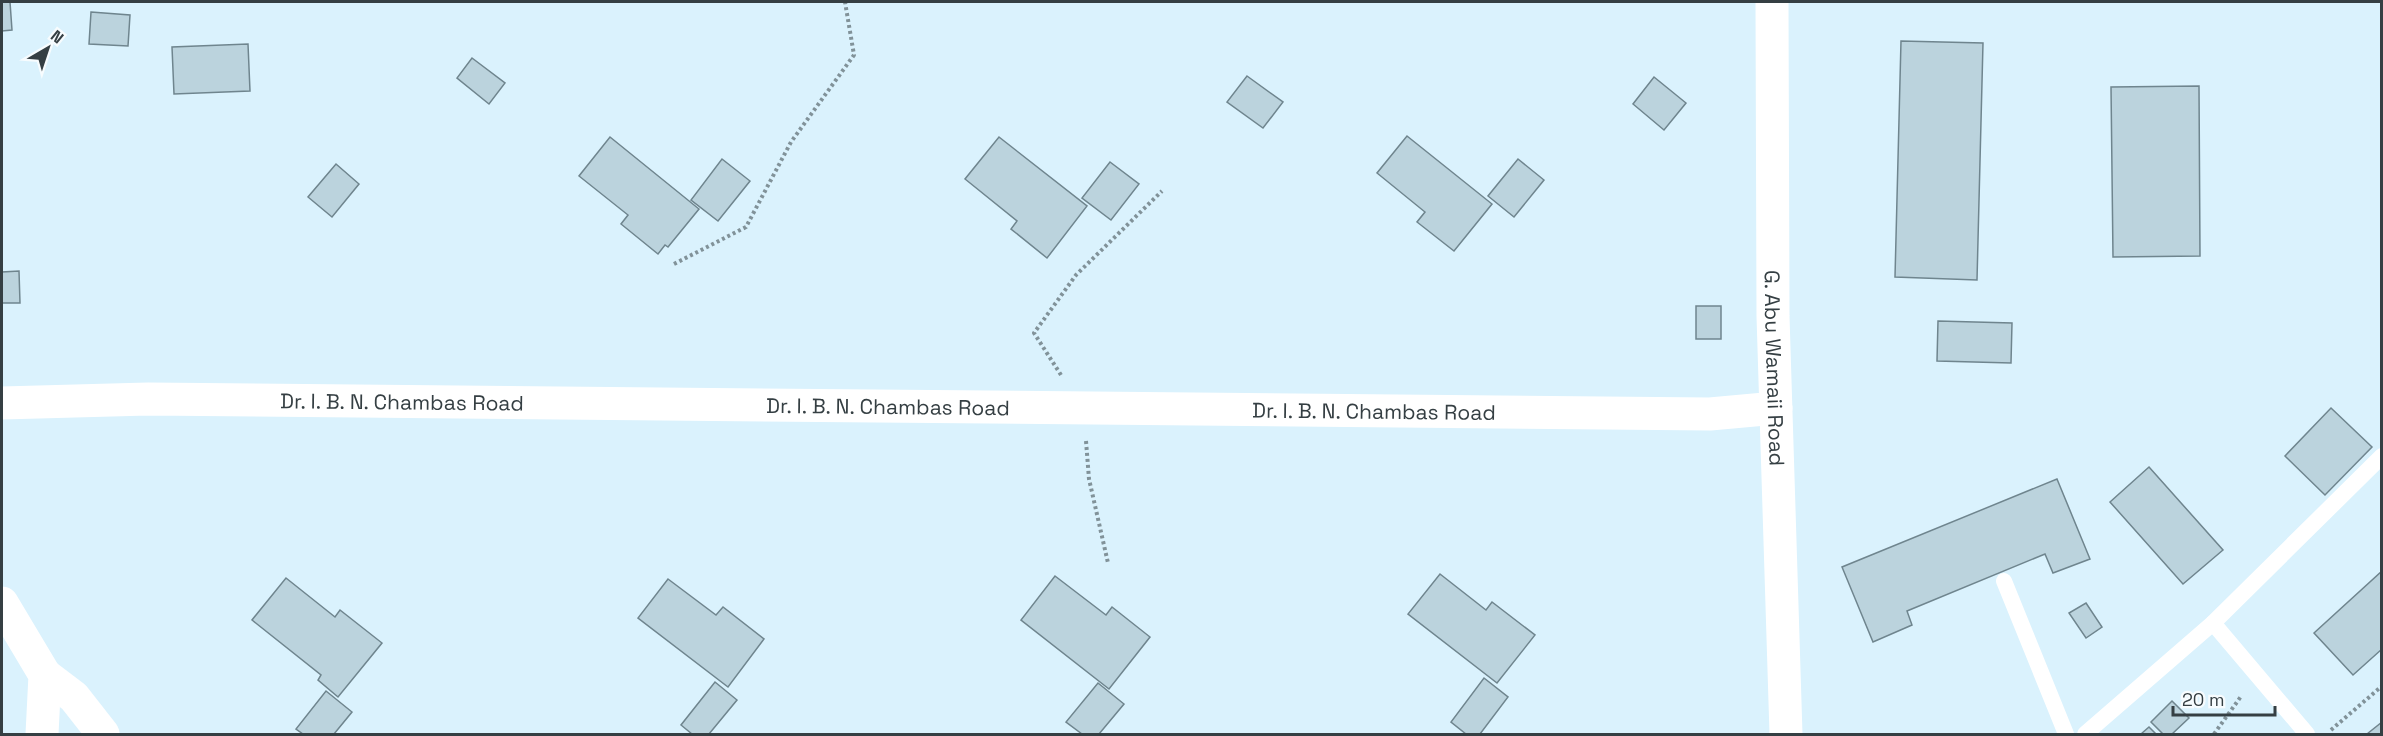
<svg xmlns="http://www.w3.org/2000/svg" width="2383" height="736" viewBox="0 0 2383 736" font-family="'Space Grotesk',sans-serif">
<rect width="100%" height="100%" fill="#daf2fd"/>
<!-- building -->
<g fill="#bbd3dd" stroke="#6f858e" stroke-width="1.5">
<polygon points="2,2 10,2 12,30 2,31"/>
<polygon points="91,12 130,15 128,46 89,44"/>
<polygon points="1901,41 1983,43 1977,280 1895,277"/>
<polygon points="248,44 250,91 174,94 172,47"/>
<polygon points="472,58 505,83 489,104 457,78"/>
<polygon points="1247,76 1283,102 1263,128 1227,102"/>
<polygon points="1654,77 1686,103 1664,130 1633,104"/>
<polygon points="2199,86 2200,256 2113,257 2111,87"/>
<polygon points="1407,136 1492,204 1454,251 1417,222 1425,212 1377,173"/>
<polygon points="610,137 699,209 668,247 665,245 658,254 621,224 628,215 579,176"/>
<polygon points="999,137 1087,206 1047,258 1011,229 1017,221 965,179"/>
<polygon points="722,159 750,181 718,221 691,200"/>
<polygon points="1518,159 1544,180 1514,217 1488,196"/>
<polygon points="1110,162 1139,184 1111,220 1082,198"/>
<polygon points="336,164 359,184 332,217 308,197"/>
<polygon points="19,271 20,303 2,303 2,272"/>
<rect x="1696" y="306" width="25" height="33"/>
<polygon points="1938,321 2012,323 2011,363 1937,361"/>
<polygon points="2331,408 2372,447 2325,495 2285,456"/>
<polygon points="2149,467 2223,550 2183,584 2110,502"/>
<polygon points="2057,479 2090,559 2053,573 2045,554 1907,611 1912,625 1873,642 1842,567"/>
<polygon points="2382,571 2382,649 2353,675 2314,633"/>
<polygon points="1440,574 1486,610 1492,602 1535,635 1497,683 1408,614"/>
<polygon points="1055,576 1106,615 1112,607 1150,637 1109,689 1021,620"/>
<polygon points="286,578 335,617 340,610 382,643 338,697 318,680 321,675 252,620"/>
<polygon points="668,579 716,615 723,607 764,639 728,687 638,618"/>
<polygon points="2086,603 2102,627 2086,638 2069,613"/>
<polygon points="1484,678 1508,697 1480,734 1466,734 1451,722"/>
<polygon points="715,682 737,700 709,734 692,734 681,725"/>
<polygon points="1098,683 1124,704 1099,734 1082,734 1066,722"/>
<polygon points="326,691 352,712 334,734 303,734 296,729"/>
<polygon points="2172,701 2189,718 2172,734 2163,734 2151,722"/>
<polygon points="2382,722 2382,734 2367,734"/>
<polygon points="2149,727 2156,734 2141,734"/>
</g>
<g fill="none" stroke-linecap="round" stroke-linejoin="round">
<!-- path -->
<g stroke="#819299" stroke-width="4" stroke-dasharray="3 3" stroke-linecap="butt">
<polyline points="674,264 746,227 791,142 854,55 845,2"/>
<polyline points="1061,375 1034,333 1076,275 1162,191"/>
<polyline points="1086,441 1089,479 1108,563"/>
<polyline points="2331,730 2382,686"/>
<polyline points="2214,734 2242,695"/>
</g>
<!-- lane -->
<g stroke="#fff" stroke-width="16">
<polyline points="2004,581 2066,734"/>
<polyline points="2213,623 2382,456"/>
<polyline points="2085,734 2213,623 2307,734"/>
</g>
<!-- street -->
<g stroke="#fff" stroke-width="33">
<path id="s1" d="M1772,2L1773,316L1786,734"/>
<path id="s2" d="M2,403L148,399L1710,414L1776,408"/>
<polyline points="2,603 45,675 42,734"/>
<polyline points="45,675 74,697 103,734"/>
</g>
</g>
<g text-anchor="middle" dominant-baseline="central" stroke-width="4.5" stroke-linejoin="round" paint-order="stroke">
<!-- street labels -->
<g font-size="21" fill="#353f43" stroke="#f7fcfe">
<text stroke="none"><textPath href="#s1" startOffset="366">G. Abu Wamaii Road</textPath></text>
<text stroke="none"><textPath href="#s2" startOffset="400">Dr. I. B. N. Chambas Road</textPath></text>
<text stroke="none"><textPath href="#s2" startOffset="886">Dr. I. B. N. Chambas Road</textPath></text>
<text stroke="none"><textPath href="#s2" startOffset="1372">Dr. I. B. N. Chambas Road</textPath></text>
</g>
</g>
<!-- border -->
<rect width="2383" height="736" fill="none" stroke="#353f43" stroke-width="6"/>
<!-- north arrow -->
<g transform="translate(48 48) rotate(39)" stroke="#f7fcfe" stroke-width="4.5" paint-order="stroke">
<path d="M0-4.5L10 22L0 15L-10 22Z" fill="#353f43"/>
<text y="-9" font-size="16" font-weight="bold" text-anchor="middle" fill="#353f43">N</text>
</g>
<!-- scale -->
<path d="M2173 706v9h102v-9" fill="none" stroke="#353f43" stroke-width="3"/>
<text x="2182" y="706" font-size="18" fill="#353f43" stroke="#f7fcfe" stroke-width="4.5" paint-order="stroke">20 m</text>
</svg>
